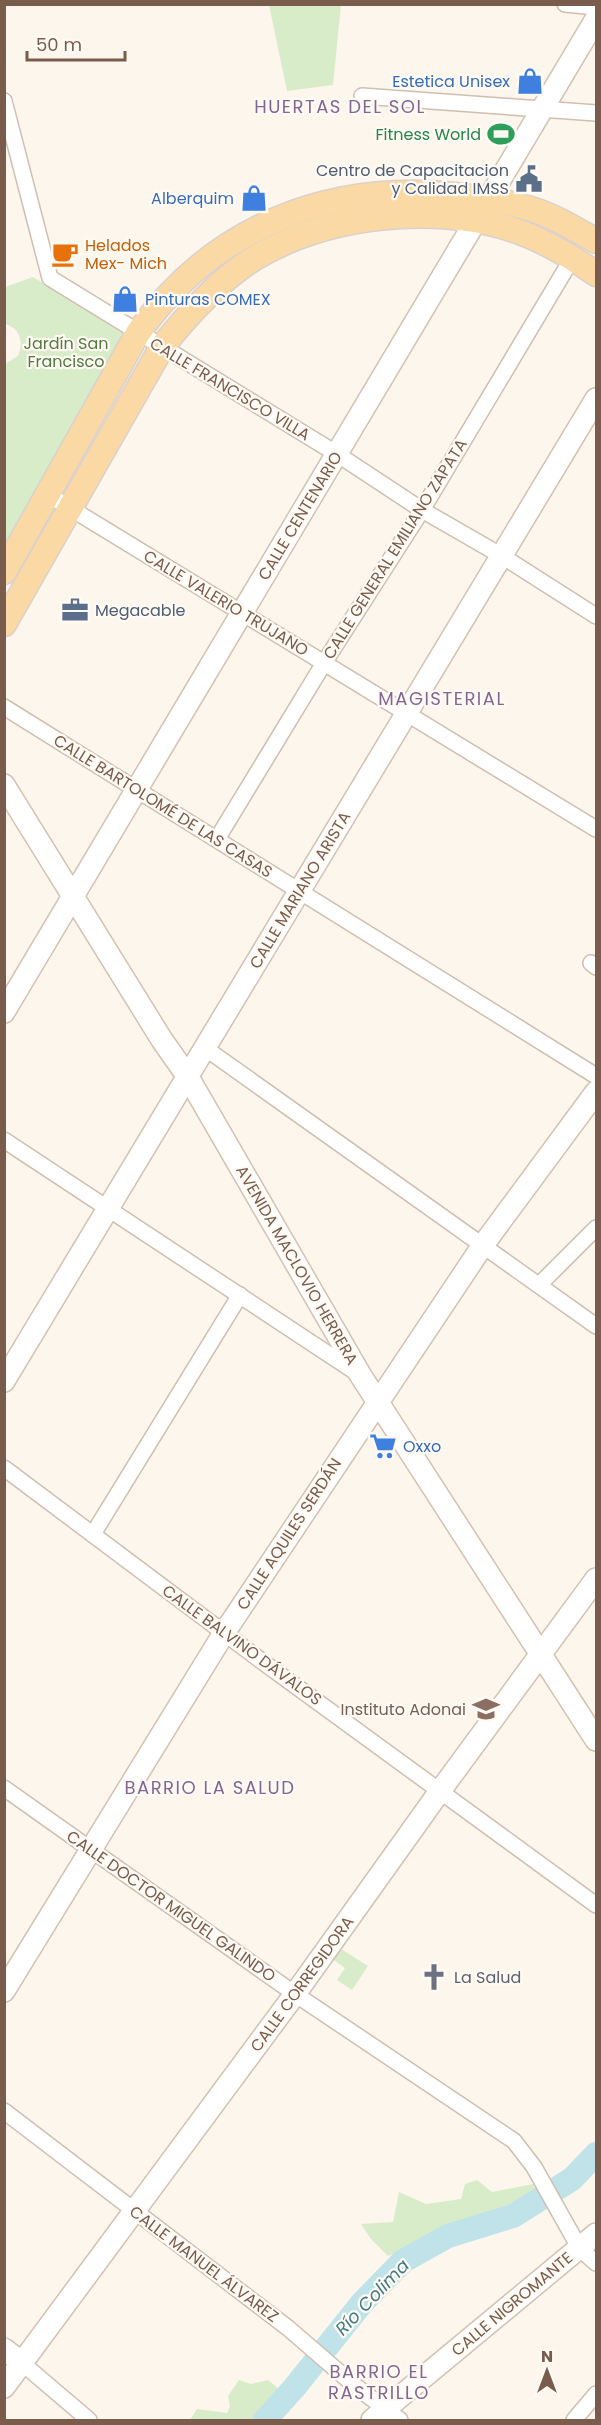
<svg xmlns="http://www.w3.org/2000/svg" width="601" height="2425" viewBox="0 0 601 2425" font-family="Poppins,sans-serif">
<rect width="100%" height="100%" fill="#fdf6ec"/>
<!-- green -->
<g fill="#d8ecc9">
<polygon points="269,5 341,5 333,85 287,91"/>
<path d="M33,277L125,332L5,555V364L18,356C24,342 20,328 5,324V287Z"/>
<polygon points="338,1947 368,1966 352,1990 337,1980 345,1968 331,1958"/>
<polygon points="477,2180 492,2192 533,2184 538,2194 510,2212 438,2234 388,2256 371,2239 361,2224 393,2222 399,2192 426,2204 461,2199 465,2184"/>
<polygon points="239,2380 251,2384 268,2380 279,2389 256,2420 190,2420 197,2409 227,2413 230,2406 228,2396"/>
</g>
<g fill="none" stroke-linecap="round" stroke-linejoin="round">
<!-- river -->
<polyline stroke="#bfe3e8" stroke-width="24" points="265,2420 294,2388 362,2303 403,2261 448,2236 513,2216 572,2179 596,2154"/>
<defs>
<g id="street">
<polyline points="565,4 596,7"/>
<polyline points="362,96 596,113"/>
<polyline points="4,101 50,278 337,454 422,510 502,556 596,616"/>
<polyline points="47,494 596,829"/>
<polyline points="4,707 596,1076"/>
<polyline points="217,839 324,663 422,510 573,257"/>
<polyline points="591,963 596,967"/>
<polyline points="205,1048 596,1326"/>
<polyline points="4,1140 357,1373"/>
<polyline points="539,1285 596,1228"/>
<polyline points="4,1468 267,1665 596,1905"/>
<polyline points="93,1534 240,1295"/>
<polyline points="4,1788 295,1994 514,2141 534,2167 580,2249 596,2263"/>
<polyline points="4,2111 288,2328 354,2385 400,2420"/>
<polyline points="22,2363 89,2420"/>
<polyline points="574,2420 596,2394"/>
</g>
<g id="secondary">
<polyline points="4,785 162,1040 188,1077 361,1376 596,1740"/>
<polyline points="4,1012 596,19"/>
<polyline points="4,1381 596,399"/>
<polyline points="4,1991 224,1633 483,1245 596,1092"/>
<polyline points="4,2349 22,2363"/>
<polyline points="4,2387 295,1994 440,1791 596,1579"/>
<polyline points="372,2420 596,2234"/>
</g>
<g id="primary">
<path d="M4,572L138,333C213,227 328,182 455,195C481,198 506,201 531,209C554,216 575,229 596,241"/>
<path d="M4,624L162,347C188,314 217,282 253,259C327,214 435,203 517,231C545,241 572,257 596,274"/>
</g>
</defs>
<!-- street casing -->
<use href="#street" stroke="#d1beb0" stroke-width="18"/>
<!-- secondary casing -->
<use href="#secondary" stroke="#d6c0b0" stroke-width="24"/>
<!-- primary casing -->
<use href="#primary" stroke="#dad1cd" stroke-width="27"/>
<!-- street -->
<use href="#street" stroke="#fff" stroke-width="15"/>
<!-- secondary -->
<use href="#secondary" stroke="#fff" stroke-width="21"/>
<!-- primary -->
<use href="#primary" stroke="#fbd9a5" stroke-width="24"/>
</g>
<!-- icons -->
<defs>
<symbol id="shop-bare" viewBox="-9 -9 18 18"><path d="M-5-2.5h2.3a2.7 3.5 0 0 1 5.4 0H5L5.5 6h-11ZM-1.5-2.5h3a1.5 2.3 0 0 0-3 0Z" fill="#3f7fe0" stroke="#fffaf3" stroke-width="2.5" paint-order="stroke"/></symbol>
<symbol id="stadium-bare" viewBox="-9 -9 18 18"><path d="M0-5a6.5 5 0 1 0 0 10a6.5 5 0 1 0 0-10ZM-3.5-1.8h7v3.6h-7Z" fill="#2e9e5b" stroke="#fffaf3" stroke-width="2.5" paint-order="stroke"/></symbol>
<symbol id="civic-bare" viewBox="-9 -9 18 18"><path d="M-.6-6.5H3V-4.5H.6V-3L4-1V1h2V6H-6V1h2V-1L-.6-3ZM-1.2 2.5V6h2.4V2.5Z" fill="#5c6f8a" stroke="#fffaf3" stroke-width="2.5" paint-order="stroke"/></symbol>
<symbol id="cafe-bare" viewBox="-9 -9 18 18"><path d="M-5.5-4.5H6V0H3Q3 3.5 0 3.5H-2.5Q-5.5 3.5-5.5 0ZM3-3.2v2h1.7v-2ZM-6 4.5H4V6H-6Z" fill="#e8710a" stroke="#fffaf3" stroke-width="2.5" paint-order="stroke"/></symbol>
<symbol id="office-bare" viewBox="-9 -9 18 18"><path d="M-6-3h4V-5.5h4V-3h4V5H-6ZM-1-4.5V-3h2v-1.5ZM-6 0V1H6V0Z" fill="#5c6f8a" stroke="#fffaf3" stroke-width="2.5" paint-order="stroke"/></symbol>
<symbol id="supermarket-bare" viewBox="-9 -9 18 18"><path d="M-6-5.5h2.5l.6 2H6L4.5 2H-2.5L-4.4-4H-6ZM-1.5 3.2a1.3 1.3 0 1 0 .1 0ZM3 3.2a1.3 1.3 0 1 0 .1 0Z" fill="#3f7fe0" stroke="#fffaf3" stroke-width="2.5" paint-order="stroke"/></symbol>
<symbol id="school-bare" viewBox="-9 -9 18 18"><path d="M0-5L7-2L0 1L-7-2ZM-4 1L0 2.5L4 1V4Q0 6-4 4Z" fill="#8d6e63" stroke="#fffaf3" stroke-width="2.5" paint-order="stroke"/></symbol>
<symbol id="church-bare" viewBox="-9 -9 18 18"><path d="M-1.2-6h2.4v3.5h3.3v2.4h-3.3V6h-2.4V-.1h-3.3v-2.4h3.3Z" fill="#6b7280" stroke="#fffaf3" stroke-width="2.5" paint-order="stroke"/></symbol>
</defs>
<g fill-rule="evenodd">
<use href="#shop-bare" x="511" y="62" width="38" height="38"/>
<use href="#stadium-bare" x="482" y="115" width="38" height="38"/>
<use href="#civic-bare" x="510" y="160" width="38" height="38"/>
<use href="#shop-bare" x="235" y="179" width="38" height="38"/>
<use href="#cafe-bare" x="46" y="235" width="38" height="38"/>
<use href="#shop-bare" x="106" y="280" width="38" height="38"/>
<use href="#office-bare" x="56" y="591" width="38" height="38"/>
<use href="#supermarket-bare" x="364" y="1427" width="38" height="38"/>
<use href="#school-bare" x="467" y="1690" width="38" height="38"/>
<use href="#church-bare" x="415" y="1958" width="38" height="38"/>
</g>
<g text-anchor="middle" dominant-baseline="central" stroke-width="4.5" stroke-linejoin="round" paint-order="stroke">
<!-- shop labels -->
<g font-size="16" fill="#366cbe" stroke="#fffaf3" text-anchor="end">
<text x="510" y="81">Estetica Unisex</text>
<text x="234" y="198">Alberquim</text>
<text x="145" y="299" text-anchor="start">Pinturas COMEX</text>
<text x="403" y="1446" text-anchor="start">Oxxo</text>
</g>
<!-- leisure labels -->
<g font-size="16" fill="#27864d" stroke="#fffaf3" text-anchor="end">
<text x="481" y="134">Fitness World</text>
</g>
<!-- service labels -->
<g font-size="16" fill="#4e5e75" stroke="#fffaf3" text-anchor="end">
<text x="509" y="170">Centro de Capacitacion<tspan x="509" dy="18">y Calidad IMSS</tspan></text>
<text x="95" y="610" text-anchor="start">Megacable</text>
</g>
<!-- food labels -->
<g font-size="16" fill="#c56008" stroke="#fffaf3" text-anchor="start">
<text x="85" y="245">Helados<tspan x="85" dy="18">Mex- Mich</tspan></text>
</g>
<!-- park labels -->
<g font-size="16" fill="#537a41" stroke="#fffaf3">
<text x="66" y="343">Jardín San<tspan x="66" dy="18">Francisco</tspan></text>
</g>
<!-- street labels -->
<g font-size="16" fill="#7a5c4d" stroke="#fffaf3">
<text transform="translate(230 389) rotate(31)">CALLE FRANCISCO VILLA</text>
<text transform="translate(300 516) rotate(-59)">CALLE CENTENARIO</text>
<text transform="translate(395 549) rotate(-58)">CALLE GENERAL EMILIANO ZAPATA</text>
<text transform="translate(226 603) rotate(31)">CALLE VALERIO TRUJANO</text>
<text transform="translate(163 806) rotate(32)">CALLE BARTOLOMÉ DE LAS CASAS</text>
<text transform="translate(300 890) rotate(-59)">CALLE MARIANO ARISTA</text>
<text transform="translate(297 1265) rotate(60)">AVENIDA MACLOVIO HERRERA</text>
<text transform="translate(289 1534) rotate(-57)">CALLE AQUILES SERDÁN</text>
<text transform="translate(242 1645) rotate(36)">CALLE BALVINO DÁVALOS</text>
<text transform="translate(171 1906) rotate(35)">CALLE DOCTOR MIGUEL GALINDO</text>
<text transform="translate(302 1984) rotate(-54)">CALLE CORREGIDORA</text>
<text transform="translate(204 2264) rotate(37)">CALLE MANUEL ÁLVAREZ</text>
<text transform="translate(512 2304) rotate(-40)">CALLE NIGROMANTE</text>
</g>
<!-- education labels -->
<g font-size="16" fill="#785e54" stroke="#fffaf3" text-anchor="end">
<text x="466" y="1709">Instituto Adonai</text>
</g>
<!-- worship labels -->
<g font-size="16" fill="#5b616d" stroke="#fffaf3" text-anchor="start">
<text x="454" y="1977">La Salud</text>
</g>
<!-- neighbourhood labels -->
<g font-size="18" letter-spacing="1.5" fill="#846695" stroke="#fffaf3">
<text x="340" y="106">HUERTAS DEL SOL</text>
<text x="442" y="698">MAGISTERIAL</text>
<text x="210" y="1787">BARRIO LA SALUD</text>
<text x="379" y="2371">BARRIO EL<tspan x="379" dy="21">RASTRILLO</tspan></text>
</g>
<!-- water labels -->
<g font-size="18" font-style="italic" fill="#437c86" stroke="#fffaf3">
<text transform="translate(372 2297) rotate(-46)">Río Colima</text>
</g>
</g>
<!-- border -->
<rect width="601" height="2425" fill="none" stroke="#7a5c4d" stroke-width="12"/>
<!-- north arrow -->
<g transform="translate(547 2371)" stroke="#fffaf3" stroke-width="4.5" paint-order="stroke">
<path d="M0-4.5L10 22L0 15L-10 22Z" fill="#7a5c4d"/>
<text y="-9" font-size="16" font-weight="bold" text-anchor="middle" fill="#7a5c4d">N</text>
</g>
<!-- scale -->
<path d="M27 51v9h98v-9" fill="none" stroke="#7a5c4d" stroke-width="3"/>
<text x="36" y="51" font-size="18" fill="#7a5c4d" stroke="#fffaf3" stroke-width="4.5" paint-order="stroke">50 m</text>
</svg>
